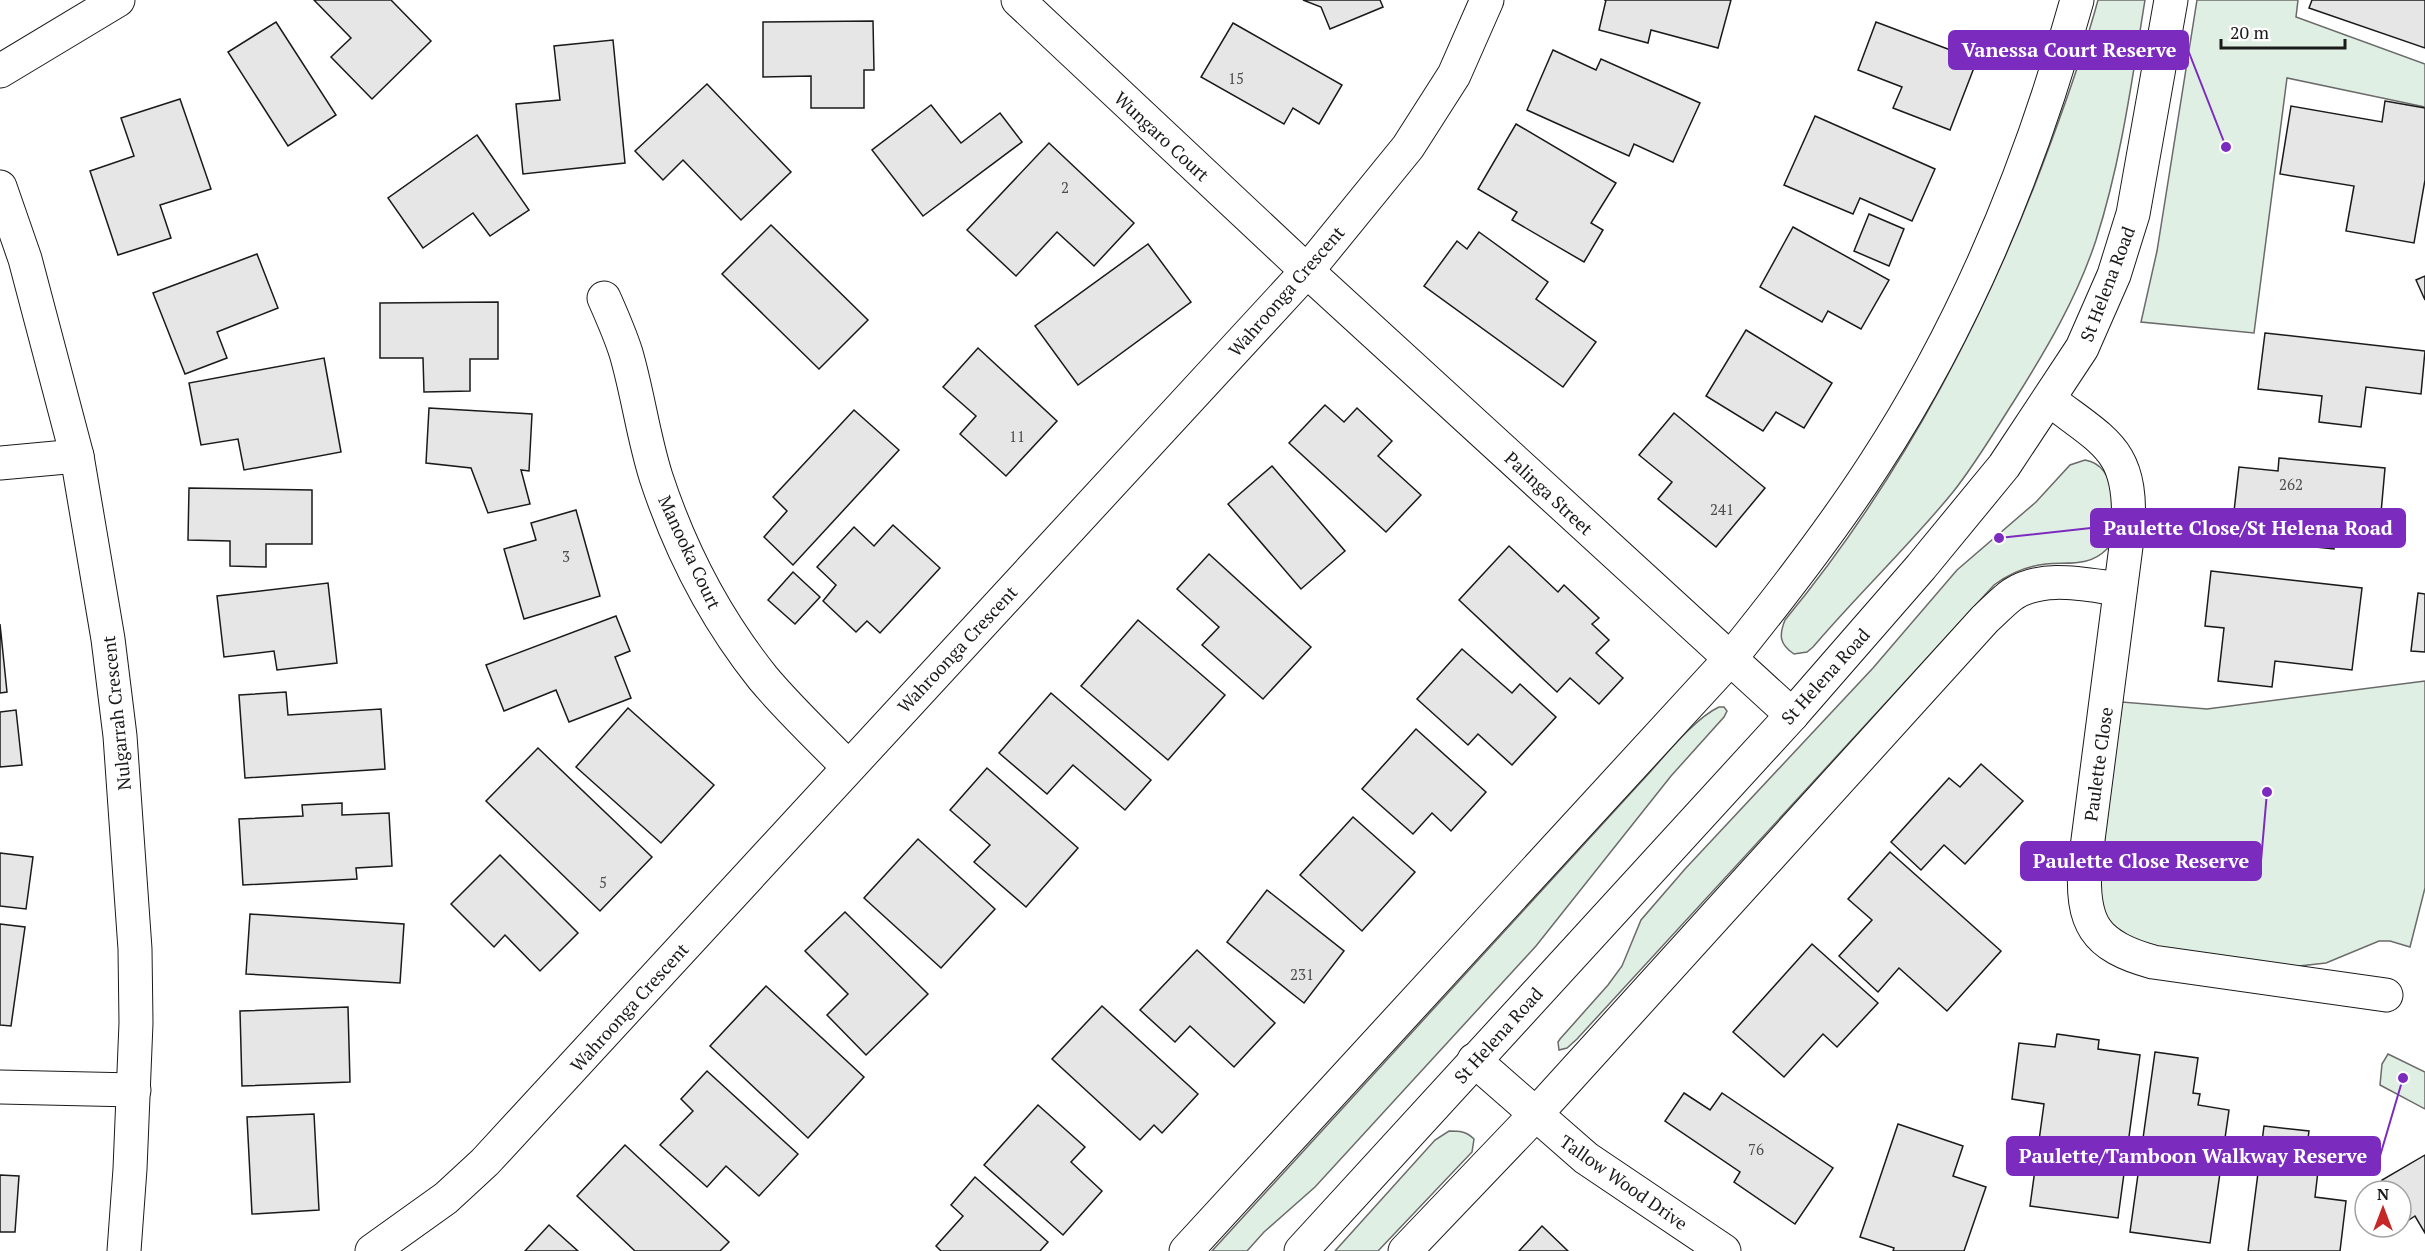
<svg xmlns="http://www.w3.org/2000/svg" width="2425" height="1251" viewBox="0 0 2425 1251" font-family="'PT Serif',serif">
<rect width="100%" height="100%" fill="#fff"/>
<!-- green -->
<g fill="#e0efe3" stroke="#6a6a6a" stroke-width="1.5">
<path d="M2098,0H2145C2132,80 2121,162 2096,240C2077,298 2046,350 2014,401C1994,432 1976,463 1953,492C1909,546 1858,594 1813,647L1807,652L1794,654C1779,644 1779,635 1785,620C1902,478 1988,314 2051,142C2068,96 2085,48 2098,0Z"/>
<polygon points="2197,0 2298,0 2296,17 2425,64 2425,107 2287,78 2254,333 2141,322 2157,251"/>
<path d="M2085,460C2121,466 2115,523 2107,549C2089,567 2069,562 2046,564C2027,566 2010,573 1994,585L1577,1039L1567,1048L1559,1050L1558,1042L1560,1039L1608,985L1622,966L1641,920L1685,869L1873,668L1957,570L2036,502L2070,465Z"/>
<polygon points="2425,681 2425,888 2410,947 2390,941 2379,941 2326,963 2299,966 2283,966 2144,947 2112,924 2104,913 2098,889 2122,702 2207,709"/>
<path d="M1719,707H1724L1727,711L1724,717L1671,776L1536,946L1315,1187L1264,1232L1247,1251H1212L1640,783C1661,761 1693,719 1719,707Z"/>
<polygon points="2388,1054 2425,1072 2425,1109 2380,1085 2382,1064"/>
<path d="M1449,1131C1459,1131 1466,1131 1474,1139L1472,1152L1378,1251H1335L1435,1140Z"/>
</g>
<!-- building -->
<g fill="#e6e6e6" stroke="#1a1a1a" stroke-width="1.5">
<polygon points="314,0 391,0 431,41 372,99 331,57 351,38"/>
<polygon points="1303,0 1380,0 1383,7 1330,29 1321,7"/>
<polygon points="1604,0 1731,0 1718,48 1651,30 1648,43 1599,30 1606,0"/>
<polygon points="2312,0 2425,0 2425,48 2309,8"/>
<polygon points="873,21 874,70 864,70 864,108 811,108 811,76 763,77 763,22"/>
<polygon points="276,22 336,115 288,146 228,52"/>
<polygon points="1876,22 1977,60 1950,130 1893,108 1902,87 1858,70"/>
<polygon points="1233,23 1342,85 1319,124 1293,108 1284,124 1201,77"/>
<polygon points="613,40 625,163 523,174 516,104 560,100 554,46"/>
<polygon points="1553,50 1596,70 1601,59 1700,103 1673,162 1634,144 1629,156 1527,110"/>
<polygon points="707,84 791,172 741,220 683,160 663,180 635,151"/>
<polygon points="180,99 211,189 160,205 171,238 118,255 90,171 134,156 121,118"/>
<polygon points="2385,101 2425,108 2425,180 2414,243 2346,231 2354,186 2280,174 2291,106 2382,122"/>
<polygon points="931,105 961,143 1000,113 1022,142 923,216 872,150"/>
<polygon points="1815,116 1935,169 1912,221 1860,198 1853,214 1784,185"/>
<polygon points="1516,124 1616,183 1591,223 1603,230 1584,262 1512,220 1517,212 1478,189"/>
<polygon points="477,135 529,210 490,236 473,213 423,248 388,198"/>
<polygon points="1049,143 1134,223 1094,266 1057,232 1016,276 967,230"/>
<polygon points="1869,214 1904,229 1889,266 1854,251"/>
<polygon points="771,225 868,320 819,369 722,274"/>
<polygon points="1793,227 1889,280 1861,329 1828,311 1822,322 1760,287"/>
<polygon points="1479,232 1548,282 1536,299 1596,342 1563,387 1424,286 1457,241 1467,249"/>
<polygon points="1148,244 1191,302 1078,385 1035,326"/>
<polygon points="257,254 278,308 217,332 227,358 185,374 153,293"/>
<polygon points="2425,276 2425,300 2416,280"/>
<polygon points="498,302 498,359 470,359 470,391 424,392 423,358 380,358 380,303"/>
<polygon points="1746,330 1832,383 1804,428 1776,412 1763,431 1706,396"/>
<polygon points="2265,333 2425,351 2421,394 2366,387 2361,427 2319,422 2322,396 2258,389"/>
<polygon points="978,348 1057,421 1006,476 960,434 976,416 943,387"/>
<polygon points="324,358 341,452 244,470 238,439 201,445 189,383"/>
<polygon points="1325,405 1344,422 1357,408 1392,441 1378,456 1421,495 1386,532 1289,443"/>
<polygon points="429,408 532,414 529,471 521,470 530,504 488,513 471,468 426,463"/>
<polygon points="854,410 899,450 793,565 764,537 787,511 773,497"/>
<polygon points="1674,413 1765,488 1716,547 1658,499 1672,482 1639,455"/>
<polygon points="2279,458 2385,468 2381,513 2338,509 2334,549 2231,538 2239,467 2278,471"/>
<polygon points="1272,466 1345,551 1301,589 1228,504"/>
<polygon points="189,488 312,490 312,544 266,544 266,567 230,566 230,541 188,540"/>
<polygon points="576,510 600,596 524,619 504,549 536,540 531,523"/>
<polygon points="893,525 940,568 880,633 867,621 856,632 823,601 836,585 817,567 854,527 874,546"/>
<polygon points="1509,546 1558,592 1564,585 1599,618 1592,624 1609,640 1596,653 1623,678 1599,704 1570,678 1557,692 1459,600"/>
<polygon points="1209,554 1311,647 1263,699 1202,645 1219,627 1177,589"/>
<polygon points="2211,571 2362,588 2352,670 2275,661 2272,687 2218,681 2224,628 2205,626"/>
<polygon points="793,572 820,597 795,624 768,600"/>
<polygon points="328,583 337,663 277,670 274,651 224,657 217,596"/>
<polygon points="2418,593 2425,594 2425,652 2411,651"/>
<polygon points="616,616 630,651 615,657 631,698 569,722 556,690 504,711 486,665"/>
<polygon points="1138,620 1225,695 1168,760 1081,686"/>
<polygon points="0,624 7,692 0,693"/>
<polygon points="1462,649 1512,693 1520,684 1556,717 1512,765 1478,734 1468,745 1417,699"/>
<polygon points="286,692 288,715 381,709 385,769 245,778 239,695"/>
<polygon points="1051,693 1151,780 1125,810 1073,765 1047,794 999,753"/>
<polygon points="628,708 714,785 661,843 576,767"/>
<polygon points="16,710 22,765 0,767 0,712"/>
<polygon points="1416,729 1486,792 1451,831 1432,813 1413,834 1362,789"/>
<polygon points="538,748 652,857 600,911 486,801"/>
<polygon points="1981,764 2023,801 1965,864 1944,845 1921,870 1891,842 1949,778 1960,787"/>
<polygon points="987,768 1078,848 1026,907 974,862 990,845 950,810"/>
<polygon points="342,803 342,815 389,813 392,866 356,868 357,879 243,885 239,819 303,816 302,805"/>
<polygon points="1353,817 1415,872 1362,931 1300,875"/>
<polygon points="918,839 995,909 941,968 864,898"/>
<polygon points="1890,852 2001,951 1947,1011 1899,968 1878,992 1839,956 1872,920 1848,899"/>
<polygon points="0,853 33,857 26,909 0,906"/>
<polygon points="500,855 578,933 540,971 505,935 494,947 451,904"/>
<polygon points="1267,890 1344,951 1304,1003 1227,942"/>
<polygon points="845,912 928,994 866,1055 827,1015 848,994 805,951"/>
<polygon points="250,914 404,924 400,983 246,974"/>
<polygon points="0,924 25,927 11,1026 0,1025"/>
<polygon points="1812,944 1878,1003 1837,1047 1823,1034 1784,1077 1733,1032"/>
<polygon points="1197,950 1275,1023 1234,1067 1190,1026 1175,1042 1140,1010"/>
<polygon points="766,986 864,1077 808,1138 710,1046"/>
<polygon points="1102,1006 1198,1094 1162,1133 1154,1125 1140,1140 1052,1059"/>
<polygon points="348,1007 350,1082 242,1086 240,1011"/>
<polygon points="2057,1034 2099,1040 2098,1049 2140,1055 2118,1218 2030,1206 2044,1104 2012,1099 2019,1043 2055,1047"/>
<polygon points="2155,1052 2198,1058 2193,1093 2200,1094 2198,1105 2229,1110 2210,1243 2130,1232"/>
<polygon points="707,1071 798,1154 759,1196 726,1166 707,1187 660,1145 693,1111 681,1099"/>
<polygon points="1684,1093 1710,1110 1722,1093 1833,1168 1795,1224 1734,1182 1740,1172 1665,1121"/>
<polygon points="1038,1105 1085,1147 1071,1162 1102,1191 1063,1235 984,1165"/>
<polygon points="314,1114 319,1210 252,1214 247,1117"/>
<polygon points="1898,1124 1963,1146 1953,1176 1986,1187 1964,1251 1893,1251 1894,1248 1860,1237"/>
<polygon points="2264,1126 2309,1131 2304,1169 2318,1171 2315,1197 2346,1201 2340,1251 2248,1251"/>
<polygon points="625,1145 729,1242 720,1251 635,1251 577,1196"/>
<polygon points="2425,1155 2425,1233 2415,1216 2406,1222 2401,1213 2401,1191 2388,1191 2382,1180"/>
<polygon points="0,1175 19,1176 15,1232 0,1232"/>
<polygon points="975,1177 1048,1242 1040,1251 941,1251 936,1246 963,1216 951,1205"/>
<polygon points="549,1225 578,1251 525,1251"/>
<polygon points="1542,1226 1568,1251 1519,1251"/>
</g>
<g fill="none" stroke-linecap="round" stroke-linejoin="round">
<defs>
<g id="street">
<polyline points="1018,0 1307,271 1792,715"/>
<polyline points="0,71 118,0"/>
<polyline points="0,187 25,259 77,456 108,639 120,736 135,949 136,1023 130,1169 124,1251"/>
<path d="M604,298C612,316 620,334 626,353C638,394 643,436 656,477C680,550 715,618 763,678C789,709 820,738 848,767"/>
<path d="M2050,400C2107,444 2133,450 2128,531L2085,863C2081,923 2094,946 2153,962L2386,995"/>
<polyline points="0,463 77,456"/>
<polyline points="1474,1060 1586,1158 1724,1251"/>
<polyline points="0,1087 134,1090"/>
<polyline points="372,1251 446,1198 485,1162 1307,271 1408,147 1454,75 1487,0"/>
<path d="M1186,1251L1730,659C1781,596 1830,533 1874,465C1966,324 2032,163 2077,0"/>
<path d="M1405,1251L1535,1115L1985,619C1994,611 2003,601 2013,594C2044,574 2086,585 2120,589"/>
</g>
<polyline id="secondary" points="1301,1251 1792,715 1921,567 2004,466 2082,348 2114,275 2133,214 2171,0"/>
</defs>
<!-- street casing -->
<use href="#street" stroke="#1a1a1a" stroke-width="35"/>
<!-- secondary casing -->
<use href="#secondary" stroke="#1a1a1a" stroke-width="35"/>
<!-- street -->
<use href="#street" stroke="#fff" stroke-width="33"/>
<!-- secondary -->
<use href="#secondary" stroke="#fff" stroke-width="33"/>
</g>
<g text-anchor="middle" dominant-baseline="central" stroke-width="4.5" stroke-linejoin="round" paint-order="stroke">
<!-- number labels -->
<g font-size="15" fill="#4d4d4d">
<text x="1236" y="78">15</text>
<text x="1065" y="187">2</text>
<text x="1017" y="436">11</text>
<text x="2291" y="484">262</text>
<text x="1722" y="509">241</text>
<text x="566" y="556">3</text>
<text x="603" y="882">5</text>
<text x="1302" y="974">231</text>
<text x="1756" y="1149">76</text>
</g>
<!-- street labels -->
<g font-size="18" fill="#1a1a1a" stroke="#fff">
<text transform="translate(1162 136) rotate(43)">Wungaro Court</text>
<text transform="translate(2107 284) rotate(-69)">St Helena Road</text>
<text transform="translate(1286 291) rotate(-49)">Wahroonga Crescent</text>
<text transform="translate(1549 493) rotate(43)">Palinga Street</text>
<text transform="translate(690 552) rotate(65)">Manooka Court</text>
<text transform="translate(957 649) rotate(-47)">Wahroonga Crescent</text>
<text transform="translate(1825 676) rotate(-48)">St Helena Road</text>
<text transform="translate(116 713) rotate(-96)">Nulgarrah Crescent</text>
<text transform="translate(2098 764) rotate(-82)">Paulette Close</text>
<text transform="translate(629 1007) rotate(-48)">Wahroonga Crescent</text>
<text transform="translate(1498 1035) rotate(-48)">St Helena Road</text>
<text transform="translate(1624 1182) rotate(35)">Tallow Wood Drive</text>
</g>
</g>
<!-- callouts -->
<path fill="none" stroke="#7b2cbf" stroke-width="2" d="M2226 147L2188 50M1999 538L2091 528M2267 792L2261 861M2403 1078L2380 1156"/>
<g fill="#7b2cbf" stroke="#fff" stroke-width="2">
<circle cx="2226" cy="147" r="6"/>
<circle cx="1999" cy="538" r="6"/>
<circle cx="2267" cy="792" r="6"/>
<circle cx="2403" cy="1078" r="6"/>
</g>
<g fill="#7b2cbf" stroke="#7b2cbf" stroke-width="2">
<rect x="1949" y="31" width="239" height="38" rx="6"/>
<rect x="2091" y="509" width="314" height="38" rx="6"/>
<rect x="2021" y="842" width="240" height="38" rx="6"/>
<rect x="2007" y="1137" width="373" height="38" rx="6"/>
</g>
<g font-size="20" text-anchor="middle" font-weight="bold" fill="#fff">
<text x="2069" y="57">Vanessa Court Reserve</text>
<text x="2248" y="535">Paulette Close/St Helena Road</text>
<text x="2141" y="868">Paulette Close Reserve</text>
<text x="2193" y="1163">Paulette/Tamboon Walkway Reserve</text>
</g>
<!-- north arrow -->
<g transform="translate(2383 1209)"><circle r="28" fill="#ffffff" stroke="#a3a3a3" stroke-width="1.5"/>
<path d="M0-4.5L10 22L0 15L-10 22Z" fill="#c62828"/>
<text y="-9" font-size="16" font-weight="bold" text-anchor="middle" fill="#1a1a1a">N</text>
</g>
<!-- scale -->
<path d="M2221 39v9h124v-9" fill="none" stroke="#1a1a1a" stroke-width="3"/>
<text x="2230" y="39" font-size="18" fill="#1a1a1a" stroke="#ffffff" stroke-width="4.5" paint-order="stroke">20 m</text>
</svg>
